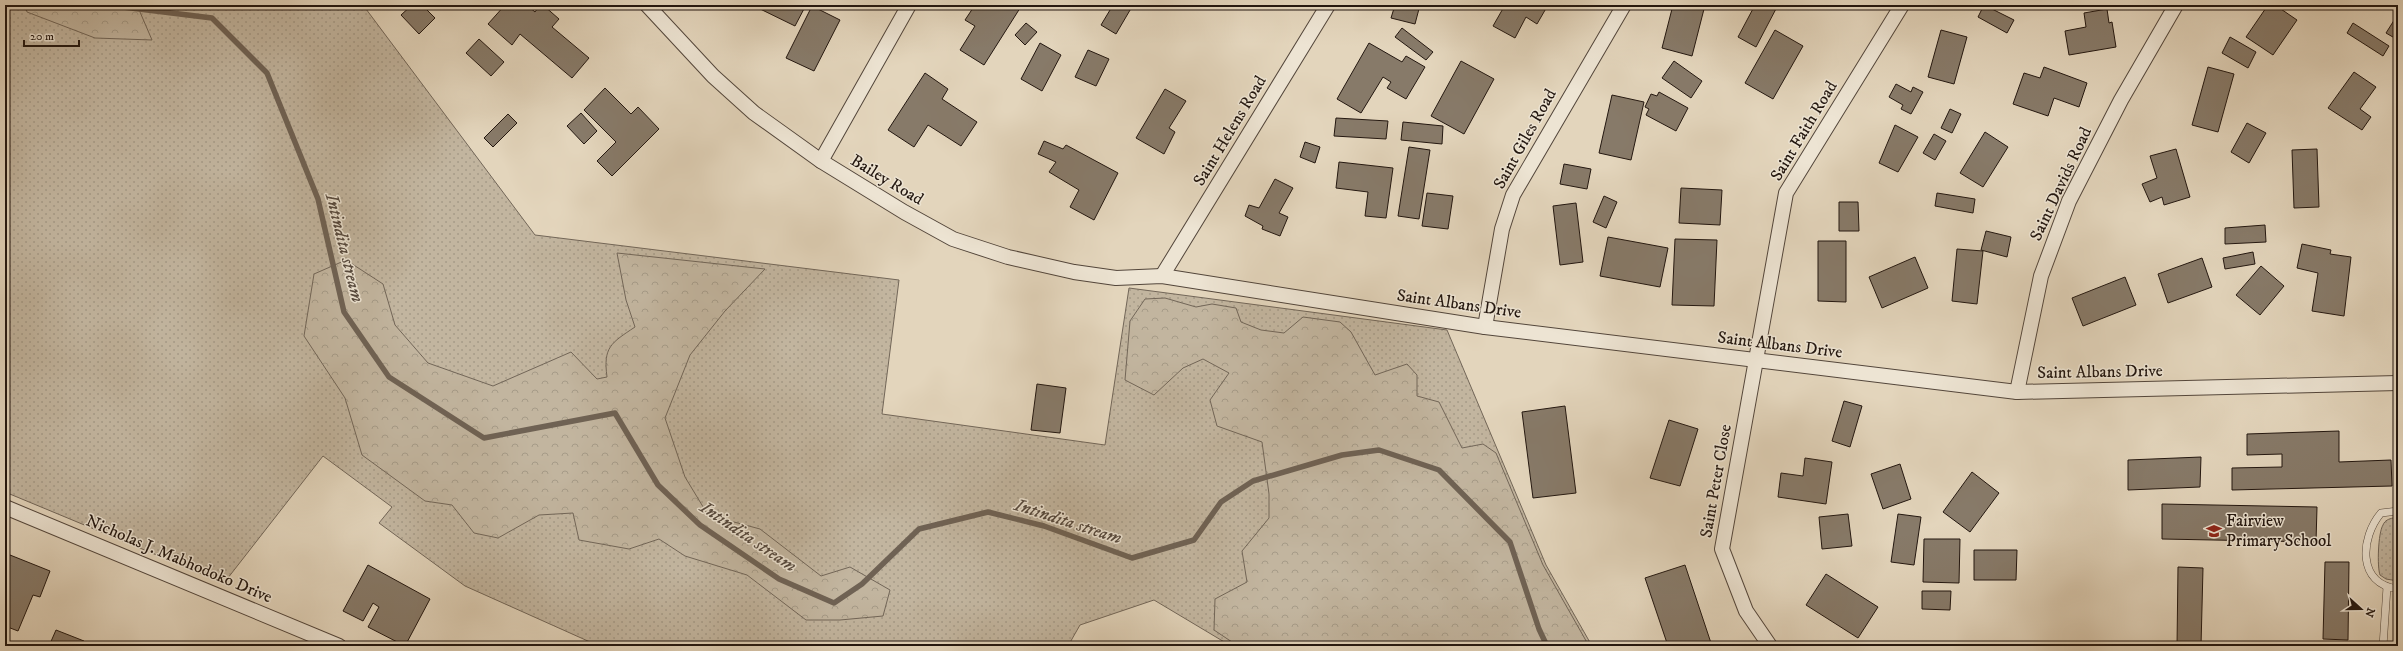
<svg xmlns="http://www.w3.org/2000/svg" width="2403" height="651" viewBox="0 0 2403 651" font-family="'IM FELL DW Pica',serif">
<defs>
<pattern id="grass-dots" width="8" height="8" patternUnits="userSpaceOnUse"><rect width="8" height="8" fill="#c2b59f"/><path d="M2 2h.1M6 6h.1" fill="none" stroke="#a69b88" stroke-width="1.8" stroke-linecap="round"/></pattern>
<pattern id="forest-crowns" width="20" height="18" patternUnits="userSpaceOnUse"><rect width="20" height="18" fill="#c2b59f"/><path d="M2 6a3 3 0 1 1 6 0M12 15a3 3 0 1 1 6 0" fill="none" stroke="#a69b88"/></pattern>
</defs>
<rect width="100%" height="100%" fill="#e3d5bc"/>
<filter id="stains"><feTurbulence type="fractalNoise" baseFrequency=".005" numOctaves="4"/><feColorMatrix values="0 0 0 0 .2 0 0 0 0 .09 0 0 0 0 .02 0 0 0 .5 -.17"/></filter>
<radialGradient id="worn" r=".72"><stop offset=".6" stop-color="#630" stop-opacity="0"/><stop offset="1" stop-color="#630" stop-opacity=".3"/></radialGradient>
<!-- grass -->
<g fill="url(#grass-dots)" stroke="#726658">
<polygon points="5,5 363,5 535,235 899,280 882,414 1105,445 1129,288 1447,330 1546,565 1592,646 1231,646 1154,600 1080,625 1068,646 599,646 465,586 379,523 392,507 323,456 224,583 5,492"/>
<path d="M2393,518H2398V581L2386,579L2380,575C2377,567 2378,533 2383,525C2385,520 2389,519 2393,518Z"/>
</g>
<!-- forest -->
<g fill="url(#forest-crowns)" stroke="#726658">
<polygon points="25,5 137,5 152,40 95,38 27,12"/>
<path d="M617,253L765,269L725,311L690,355L665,418L685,477L708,515L760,529L821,576L850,567L890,590L883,616L840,620H806L747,575L685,556L659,539L629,549L579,540L573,513L539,515L498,538L474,533L452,505L425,501L362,455L345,398L304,336L314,274L346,260L383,284L395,325L428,363L493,386L571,352L597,379L607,377C603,347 611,343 635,327L626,300Z"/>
<polygon points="1165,298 1196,307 1212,304 1236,308 1241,322 1261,330 1284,333 1303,317 1340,322 1351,332 1375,375 1407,364 1417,375 1417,396 1439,402 1462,448 1483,444 1496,453 1543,565 1589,646 1238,646 1214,630 1215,599 1247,582 1242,551 1269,518 1269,494 1262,442 1217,426 1210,400 1229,373 1203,359 1183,368 1154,395 1125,380 1130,321 1145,299"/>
</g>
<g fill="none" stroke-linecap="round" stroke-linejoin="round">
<!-- stream -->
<polyline stroke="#6f6254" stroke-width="5.5" points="107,5 212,18 267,73 318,199 344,312 389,377 484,438 615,413 658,485 700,525 779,579 834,603 862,584 919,529 988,512 1044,526 1132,558 1194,540 1221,502 1253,481 1342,455 1379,450 1439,470 1510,542 1539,629 1547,646"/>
</g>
<!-- building -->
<g fill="#877a69" stroke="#231710">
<polygon points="412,5 422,5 435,18 419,34 401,15"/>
<polygon points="505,5 527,5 535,12 540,5 543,5 559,19 552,27 589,58 572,78 520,34 512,45 488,24"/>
<polygon points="752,5 806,5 795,26"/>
<polygon points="975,5 1022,5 984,65 960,50 975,26 965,20"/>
<polygon points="1113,5 1133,5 1116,34 1101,25"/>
<polygon points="1395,5 1420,5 1415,24 1391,18"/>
<polygon points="1505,5 1504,5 1548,5 1537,24 1526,17 1515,38 1493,26"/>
<polygon points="1673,5 1690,5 1704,9 1692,56 1662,48"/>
<polygon points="1755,5 1778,5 1756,47 1738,37"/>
<polygon points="1984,5 2014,20 2007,33 1978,17"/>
<polygon points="2268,5 2275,5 2297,20 2273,55 2246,37"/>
<polygon points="812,6 840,20 814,71 786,58"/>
<polygon points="2107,9 2109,23 2112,22 2116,47 2069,55 2065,31 2086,27 2084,13"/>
<polygon points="2398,14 2398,40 2386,33"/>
<polygon points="1026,23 1037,32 1025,45 1015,35"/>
<polygon points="2353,23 2389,46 2383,56 2347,33"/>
<polygon points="1402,28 1433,52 1426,60 1395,37"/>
<polygon points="1775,30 1803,46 1773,99 1745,83"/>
<polygon points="1941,30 1967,37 1954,84 1928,77"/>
<polygon points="2230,37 2256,52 2248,68 2222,53"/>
<polygon points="479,39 504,62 491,76 466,53"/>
<polygon points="1040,43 1061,55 1042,91 1021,79"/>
<polygon points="1369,43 1402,62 1406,56 1425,67 1406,99 1387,88 1391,82 1383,77 1361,113 1337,99"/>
<polygon points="1088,50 1109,59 1096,86 1075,77"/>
<polygon points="1461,61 1494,79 1464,134 1431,116"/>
<polygon points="1674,61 1702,81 1691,98 1662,78"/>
<polygon points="2044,67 2087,83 2079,107 2054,98 2048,116 2013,104 2024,73 2040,78"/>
<polygon points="2208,67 2234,74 2218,132 2192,125"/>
<polygon points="2354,72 2376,87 2360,109 2371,117 2362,130 2328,108"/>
<polygon points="925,73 948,89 942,99 977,122 961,146 928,125 914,147 888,130"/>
<polygon points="1896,84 1911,92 1913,87 1923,92 1911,114 1901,109 1903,105 1889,97"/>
<polygon points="605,88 631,114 638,107 659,129 612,176 597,161 616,142 584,110"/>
<polygon points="1165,89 1186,101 1169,128 1175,132 1164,154 1136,138"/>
<polygon points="1659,92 1688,108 1676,131 1646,115 1649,109 1645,107 1651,94 1657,96"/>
<polygon points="1612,95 1644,102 1631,160 1599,153"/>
<polygon points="1950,109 1961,114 1952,133 1941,128"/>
<polygon points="581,113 597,131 584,144 567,126"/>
<polygon points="508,114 517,123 493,147 484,138"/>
<polygon points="1336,118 1388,121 1386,139 1334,136"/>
<polygon points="1403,122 1443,126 1442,144 1401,140"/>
<polygon points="2247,123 2266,133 2249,163 2231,152"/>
<polygon points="1895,125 1918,137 1898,172 1879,163"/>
<polygon points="1985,132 2008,147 1983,187 1960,173"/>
<polygon points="1934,134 1946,141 1935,160 1923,153"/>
<polygon points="1044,141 1063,149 1066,145 1118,173 1094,220 1070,207 1079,190 1049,172 1056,162 1038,154"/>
<polygon points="1305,142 1320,147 1315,163 1300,157"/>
<polygon points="1409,147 1430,150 1419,219 1398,216"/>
<polygon points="2176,149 2190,197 2164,205 2162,197 2150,202 2142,184 2157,178 2150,156"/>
<polygon points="2317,149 2319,207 2294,208 2292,150"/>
<polygon points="1339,162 1393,168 1386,218 1365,216 1368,192 1336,188"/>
<polygon points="1564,164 1591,169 1587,189 1560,184"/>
<polygon points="1275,179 1293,188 1279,213 1288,217 1280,236 1262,229 1263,226 1245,216 1249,205 1259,208"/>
<polygon points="1681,188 1722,190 1720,225 1679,223"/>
<polygon points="1427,193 1453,196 1448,229 1422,226"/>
<polygon points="1937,193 1975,199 1973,213 1935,206"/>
<polygon points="1604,196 1617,202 1606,228 1593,222"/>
<polygon points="1839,202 1858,202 1859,231 1839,231"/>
<polygon points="1576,203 1583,262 1560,265 1553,206"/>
<polygon points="2265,225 2266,242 2225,244 2225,228"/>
<polygon points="1986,231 2011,237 2007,257 1981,250"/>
<polygon points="1608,237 1668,248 1660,287 1600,276"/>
<polygon points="1675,239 1717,240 1714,306 1672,305"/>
<polygon points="1818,241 1846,241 1846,302 1818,301"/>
<polygon points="2302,244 2331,250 2330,254 2351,257 2344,316 2312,311 2318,273 2297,268"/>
<polygon points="1957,249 1983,251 1977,304 1952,301"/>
<polygon points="2253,252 2255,264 2225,269 2223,258"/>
<polygon points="1915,257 1928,288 1882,308 1869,277"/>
<polygon points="2202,258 2212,287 2168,303 2158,274"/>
<polygon points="2261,266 2284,286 2260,315 2236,295"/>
<polygon points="2125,277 2136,305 2083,326 2072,298"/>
<polygon points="1037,384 1066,388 1060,433 1031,430"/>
<polygon points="1844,401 1862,406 1850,447 1832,441"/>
<polygon points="1565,406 1576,493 1533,498 1522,412"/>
<polygon points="1669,420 1698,429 1680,486 1650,478"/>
<polygon points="2339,431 2339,462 2391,460 2392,486 2232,490 2232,468 2282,467 2282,454 2247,455 2247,434"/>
<polygon points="2201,457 2200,487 2128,490 2128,460"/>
<polygon points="1805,458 1832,462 1826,504 1778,497 1781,473 1803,476"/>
<polygon points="1900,464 1911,499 1883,509 1871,474"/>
<polygon points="1972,472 1999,493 1970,532 1943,512"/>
<polygon points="2162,504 2317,507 2316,542 2162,539"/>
<polygon points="1848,514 1852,546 1822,549 1819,517"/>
<polygon points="1898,514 1921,517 1914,565 1891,562"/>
<polygon points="1924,539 1960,539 1959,583 1923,582"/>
<polygon points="1974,550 2017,550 2016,580 1974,580"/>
<polygon points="10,555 50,571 40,597 33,595 18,631 5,626 5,591 8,584 5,583 5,567"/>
<polygon points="2325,562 2349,562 2348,640 2323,639"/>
<polygon points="368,565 430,599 405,646 368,627 379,607 373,603 363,621 343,611"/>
<polygon points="1685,565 1712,646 1668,646 1645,578"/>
<polygon points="2178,567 2203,568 2201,646 2177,646"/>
<polygon points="1826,574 1878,607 1858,638 1806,605"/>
<polygon points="1922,591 1951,591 1950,610 1922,609"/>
<polygon points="56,630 84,641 83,646 49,646"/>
</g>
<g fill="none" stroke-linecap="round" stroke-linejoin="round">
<defs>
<g id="service">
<path d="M2398,511L2381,513C2360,538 2357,584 2398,589"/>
<polyline points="2383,646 2387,587"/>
</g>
<g id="minor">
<polyline points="647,5 713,76 754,113 821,161 904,212 953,239 1008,257 1074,272 1116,278 1162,276 1485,327 2017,392 2398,383"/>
<polyline points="821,161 909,5"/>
<polyline points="1162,276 1328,5"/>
<polyline points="1485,327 1502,229 1513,195 1624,5"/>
<polyline points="2017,392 2041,276 2069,201 2121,100 2176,5"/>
<polyline points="5,507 339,646"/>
<polyline points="1770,646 1746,611 1722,549 1786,193 1902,5"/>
</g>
</defs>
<!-- service casing -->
<use href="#service" stroke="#53463b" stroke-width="8"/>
<!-- minor casing -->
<use href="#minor" stroke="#53463b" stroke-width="16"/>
<!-- service -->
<use href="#service" stroke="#ede4d3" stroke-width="7"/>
<!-- minor -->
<use href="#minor" stroke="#ede4d3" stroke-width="14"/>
</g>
<!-- icons -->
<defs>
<symbol id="school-bare" viewBox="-9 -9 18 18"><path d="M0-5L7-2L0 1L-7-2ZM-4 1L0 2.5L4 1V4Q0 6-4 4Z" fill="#8f2418" stroke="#ede4d3" stroke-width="2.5" paint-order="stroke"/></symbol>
</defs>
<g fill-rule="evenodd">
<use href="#school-bare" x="2203" y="520" width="22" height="22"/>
</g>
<g text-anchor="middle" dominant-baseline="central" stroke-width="3" stroke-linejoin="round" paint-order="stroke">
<!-- street labels -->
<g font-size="17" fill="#231710" stroke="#ede4d3">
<text transform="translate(1230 131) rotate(-59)">Saint Helens Road</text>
<text transform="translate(1804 131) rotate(-59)">Saint Faith Road</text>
<text transform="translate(1525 139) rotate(-61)">Saint Giles Road</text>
<text transform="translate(887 180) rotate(31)">Bailey Road</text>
<text transform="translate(2061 184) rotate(-65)">Saint Davids Road</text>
<text transform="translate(1459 304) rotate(8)">Saint Albans Drive</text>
<text transform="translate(1780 345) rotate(7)">Saint Albans Drive</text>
<text transform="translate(2100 372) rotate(-1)">Saint Albans Drive</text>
<text transform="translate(1716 481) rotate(-80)">Saint Peter Close</text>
<text transform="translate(179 559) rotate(23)">Nicholas J. Mabhodoko Drive</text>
</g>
<!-- poi labels -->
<g font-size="17" fill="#231710" stroke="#ede4d3" text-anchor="start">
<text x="2226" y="521">Fairview<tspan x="2226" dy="20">Primary School</tspan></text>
</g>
<!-- water labels -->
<g font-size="18" font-style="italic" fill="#56493e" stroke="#ede4d3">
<text transform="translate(344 248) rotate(76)">Intindita stream</text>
<text transform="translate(1068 522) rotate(18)">Intindita stream</text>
<text transform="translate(748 537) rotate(34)">Intindita stream</text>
</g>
</g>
<!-- margin -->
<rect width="2403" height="651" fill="none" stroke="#e3d5bc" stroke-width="20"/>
<rect x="6" y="6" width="2391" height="639" fill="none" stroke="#231710" stroke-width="2"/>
<rect x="10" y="10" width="2383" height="631" fill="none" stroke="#231710"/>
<!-- north arrow -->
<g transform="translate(2361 609) rotate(111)" stroke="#ede4d3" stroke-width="3" paint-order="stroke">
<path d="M0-3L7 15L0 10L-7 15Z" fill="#231710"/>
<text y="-6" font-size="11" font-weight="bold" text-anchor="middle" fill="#231710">N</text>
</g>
<!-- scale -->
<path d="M24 40v6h55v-6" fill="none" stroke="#231710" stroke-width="2"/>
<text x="30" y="40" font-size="12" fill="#231710" stroke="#ede4d3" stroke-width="3" paint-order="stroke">20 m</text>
<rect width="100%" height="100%" filter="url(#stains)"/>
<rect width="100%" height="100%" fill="url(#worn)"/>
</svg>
